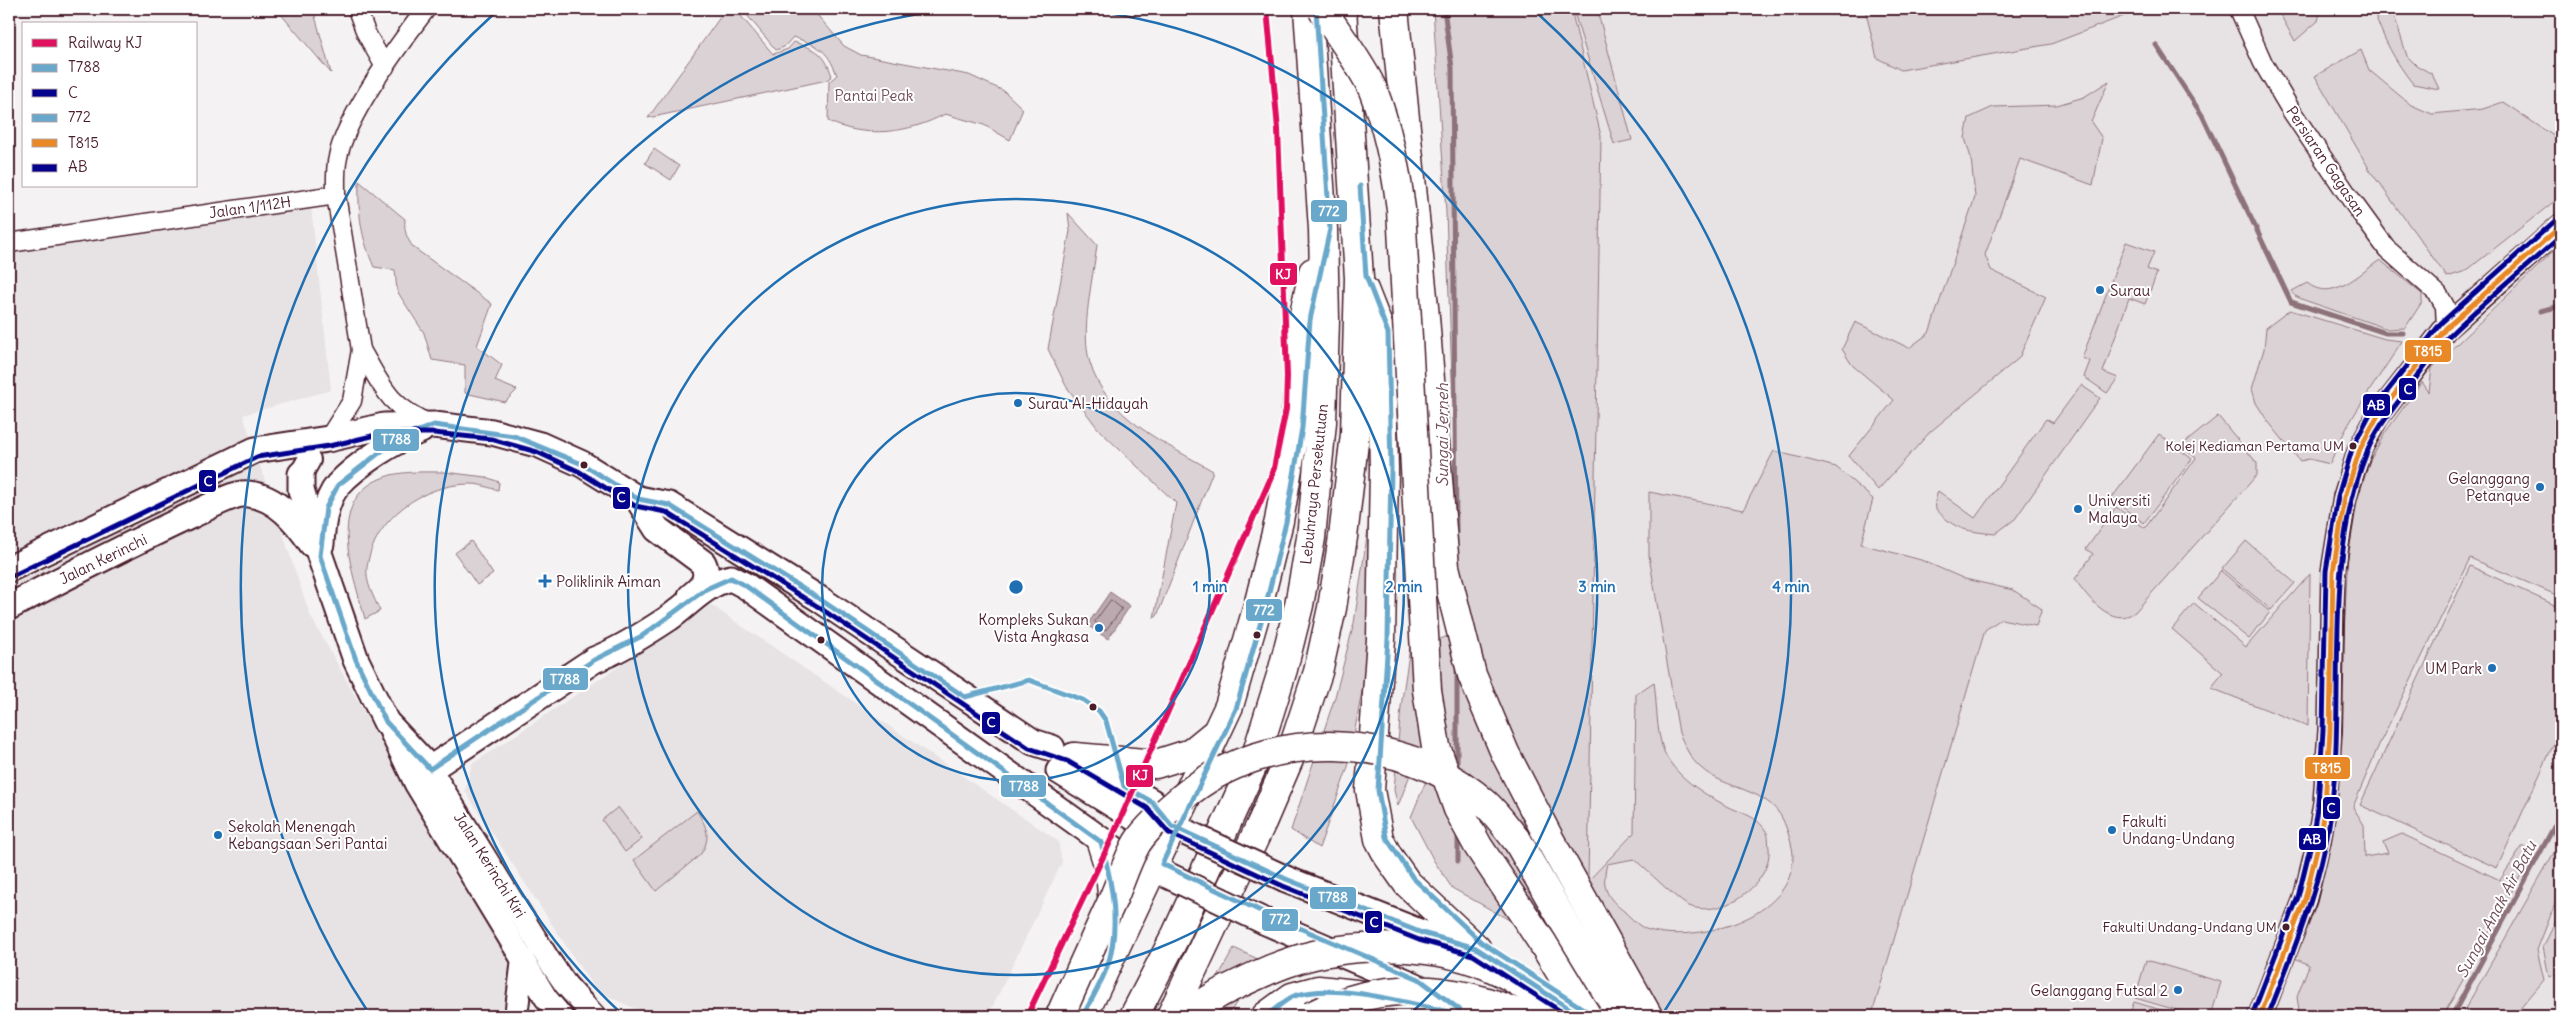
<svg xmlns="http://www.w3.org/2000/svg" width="2570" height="1025" viewBox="0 0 2570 1025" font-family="Delius,sans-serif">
<rect width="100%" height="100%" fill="#f4f2f2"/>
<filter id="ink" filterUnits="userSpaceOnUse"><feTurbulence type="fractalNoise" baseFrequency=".02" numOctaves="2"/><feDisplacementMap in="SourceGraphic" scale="10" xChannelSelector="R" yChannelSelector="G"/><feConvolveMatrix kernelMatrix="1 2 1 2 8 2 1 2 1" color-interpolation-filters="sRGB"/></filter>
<g filter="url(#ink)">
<!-- built -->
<g fill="#e7e2e3">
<polygon points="1571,9 2561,9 2561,1016 1663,1016 1588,882 1601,136"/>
<polygon points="311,207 331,390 243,415 310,615 457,879 509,956 510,974 526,1016 9,1016 9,250"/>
<polygon points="711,605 1058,841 1062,862 988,1016 651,1016 595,990 465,791 472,764"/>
</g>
<!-- green -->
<g fill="#dbd2d5" stroke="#927880">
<polygon points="275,9 313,9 331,73 279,12"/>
<path d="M726,9H735L773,54L788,49L794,42C817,50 824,52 832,76L827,80L648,118Z"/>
<path d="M742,9H812L844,46L861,55L969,75L1004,91L1023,109L1010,140L984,125L945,114C910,133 864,139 828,121L829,82L837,75C827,49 819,46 793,37L784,47L776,50Z"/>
<path d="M1433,9H1571L1601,136L1588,881L1634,833L1636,694L1654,682C1657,703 1656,729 1663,749C1673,775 1703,794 1727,806C1743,814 1758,816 1767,833C1769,837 1768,843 1769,848C1772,884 1723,919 1689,906C1679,902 1645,868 1634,859L1607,864C1601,887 1606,897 1625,912C1631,918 1640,928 1649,930C1697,944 1794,918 1793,856C1793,846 1787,829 1783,820C1768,788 1725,790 1701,768C1690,759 1685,746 1679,733L1649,556V492L1743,510L1774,451L1836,467L1873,499L1861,544L1921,560L1965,579L2013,590L2042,609L2036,626L2001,619L1985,630L1873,1011L1879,1016H1663L1610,922L1572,955L1452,888L1434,861L1411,817L1426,781L1449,748L1435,641L1461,631L1446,212Z"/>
<polygon points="1573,9 1597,9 1632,140 1614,144"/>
<polygon points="1865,9 2142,9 2051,44 1901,70 1877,58"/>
<polygon points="2277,9 2321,9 2318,21 2295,41"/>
<path d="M2373,9H2392L2407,56L2416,65L2432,74L2439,89L2413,84C2394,60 2383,38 2373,9Z"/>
<polygon points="2361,50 2369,70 2411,105 2432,114 2483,109 2503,102 2561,141 2561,196 2466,271 2447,277 2371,172 2315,76"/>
<polygon points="2109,81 2091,122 2102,138 2093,185 2020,159 1985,255 1991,270 2046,297 2019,358 1930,432 1878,490 1849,456 1894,400 1852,365 1842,349 1855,322 1909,348 1929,333 1975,197 1971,158 1965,138 1969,118 1993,107 2057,105 2084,97"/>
<polygon points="654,149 679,166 671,180 645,163"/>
<path d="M359,181L405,219C404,231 406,238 414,248L492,304L477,346L502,365L495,381L517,390L505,402L465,393V365L432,360L424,333L397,291L395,270L374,267C361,237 358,215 359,181Z"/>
<path d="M1068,213L1097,245C1093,279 1080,331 1090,363C1106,418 1167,444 1213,471L1157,616L1154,618L1176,503L1099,430L1066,386L1048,349L1070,231Z"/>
<polygon points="2126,242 2154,252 2147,269 2157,273 2145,304 2129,298 2103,372 2118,378 2107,393 2084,377 2090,361 2082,358"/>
<polygon points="2561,244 2561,597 2470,558 2378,747 2353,807 2364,825 2365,857 2388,853 2383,842 2402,834 2500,880 2522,847 2537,846 2443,1016 2300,1016 2297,997 2309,965 2295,958 2321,885 2335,808 2348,553 2354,510 2367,466 2385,433 2422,382 2429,392 2432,368"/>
<path d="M2380,260L2422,294V302L2405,328L2388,329L2304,300L2295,296L2292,291L2307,283C2332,303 2359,274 2380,260Z"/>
<path d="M2290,310L2385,339L2402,341C2378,380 2345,422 2330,464L2309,459L2300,461L2267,420L2256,403L2252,389L2264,349L2266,328Z"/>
<path d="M2081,385L2100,398L2015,519L1995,534C1968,531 1955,531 1936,509L1935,501L1938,491L1975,518L2046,419L2053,423Z"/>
<path d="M2218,416L2257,463V475L2135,612C2112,629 2087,597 2075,579L2093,554L2086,549L2116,507L2145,528L2196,458L2181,446Z"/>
<polygon points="2159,434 2192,459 2144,523 2111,499"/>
<path d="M444,472L486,477L499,482L498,490C489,488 480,484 472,484C424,483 374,518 367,567C365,583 374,597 380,611L365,619C353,572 321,494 391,475C408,471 427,472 444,472Z"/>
<polygon points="1369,523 1374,626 1348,767 1319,848 1291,830 1335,697 1354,623"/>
<polygon points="471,541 493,574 477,585 455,553"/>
<polygon points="2246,541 2295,583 2271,610 2222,569"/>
<polygon points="2470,566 2561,608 2561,728 2497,868 2360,805"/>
<polygon points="2221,571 2270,612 2249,639 2198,598"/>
<polygon points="2310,574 2308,726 2211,688 2223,673 2172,629 2194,603 2246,647"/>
<polygon points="1414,620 1432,756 1418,754 1398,806 1394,790 1401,707"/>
<polygon points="618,807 642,839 625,852 602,820"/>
<path d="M697,811C707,828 712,837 700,855L656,891L634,860Z"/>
<polygon points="2561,840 2561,889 2537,950 2544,980 2514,1016 2461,1016"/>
<polygon points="2561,911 2561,973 2549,977 2543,947"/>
<polygon points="1234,948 1262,961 1228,1016 1197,1016"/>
<polygon points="2146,960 2221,982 2211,1016 2197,1016 2135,998"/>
<polygon points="2134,1002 2182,1016 2129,1016"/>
</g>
<!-- water -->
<polygon fill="#baa9ae" stroke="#8d727a" points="1110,592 1130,606 1108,639 1087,625"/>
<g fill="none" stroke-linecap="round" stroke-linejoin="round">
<!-- shore -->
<polygon stroke="#77565f" stroke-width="1" points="1111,600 1122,609 1105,631 1095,622"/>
<!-- stream -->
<g stroke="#8d727a" stroke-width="5">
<polyline points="1444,9 1452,68 1456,533"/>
<polyline points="2156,45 2202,115 2291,302 2386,333 2403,333"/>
<polyline points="2540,311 2561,306"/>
<polyline points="1457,664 1457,773"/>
<polyline points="1458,831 1458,861"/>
<polyline points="2452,1016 2561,814"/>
</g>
<defs>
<g id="minor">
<polyline points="357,9 366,33 385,67"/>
<polyline points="2239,9 2263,63 2292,112 2352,201 2387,249 2438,294 2445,306 2446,328"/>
<path d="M336,195C336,182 335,169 338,157C346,115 400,43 426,9"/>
<polyline points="9,243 336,195 361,350 352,401 328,439"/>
<path d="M361,350C382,386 388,406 430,424"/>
</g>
<g id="tertiary">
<polyline points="301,474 309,460"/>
<polyline points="391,732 416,784 546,998 561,1016"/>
<polyline points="430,769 550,962 566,985 594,1016"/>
<polyline points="516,1016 523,959"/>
<polyline points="2260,1016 2305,899 2319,841 2325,803 2330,731 2333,572 2345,497 2360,449 2377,417 2446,328 2561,226"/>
</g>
<g id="secondary">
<path d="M301,474V490L320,556L356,660L386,722L430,769L594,660C620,650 645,634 669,618C689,604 706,583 731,578L746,586L1118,852"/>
<path d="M638,499L657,529L703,563C710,578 703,587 691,596"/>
<path d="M321,544C322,525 325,500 338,485C357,464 395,440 421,430"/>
<polyline points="9,569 255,450 328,439 384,426 434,425 492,432 540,445 582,464 638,499 669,505 821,600 1033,742 1052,748"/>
<path d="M9,607C69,575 130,544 192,515C205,509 234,492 248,494C277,497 297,522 312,544"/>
<polyline points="1073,756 1152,802 1172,826"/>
<polyline points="1059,771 1143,823 1171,826"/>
<polyline points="1286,879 1422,933 1478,949"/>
<polyline points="1266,922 1416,986 1427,995"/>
</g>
<g id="trunk">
<polyline points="1364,290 1381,333 1384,469 1381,639 1370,790 1379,839 1388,856 1407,883 1476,948"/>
<polyline points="1075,757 1156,764 1191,753 1213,735"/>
<polyline points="1101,842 1110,871 1113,907"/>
<polyline points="1083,1016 1229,706 1259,602 1279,521 1295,427 1303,319 1313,272"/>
<polyline points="1134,1016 1176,935 1253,765 1283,669 1299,605 1311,538 1322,422 1325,320 1323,229 1308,9"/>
<polyline points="1171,1016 1262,822 1290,757 1318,672 1332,608 1343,537 1355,434 1359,278 1342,9"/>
<polyline points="1266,1016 1292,997 1318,990 1356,994 1450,1012"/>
</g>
<g id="motorway">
<polyline points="1394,9 1425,317 1445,567 1472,675 1505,753 1550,840 1648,1016"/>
<polyline points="1518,842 1618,1016"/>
<polyline points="1182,1016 1220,993"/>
</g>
</defs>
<!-- minor casing -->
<use href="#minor" stroke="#4a1f2b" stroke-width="21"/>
<!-- tertiary casing -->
<use href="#tertiary" stroke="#4a1f2b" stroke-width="26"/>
<!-- secondary casing -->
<use href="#secondary" stroke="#4a1f2b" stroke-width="29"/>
<!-- trunk casing -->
<use href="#trunk" stroke="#4a1f2b" stroke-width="31"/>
<!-- motorway casing -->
<use href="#motorway" stroke="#4a1f2b" stroke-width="31"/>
<!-- minor -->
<use href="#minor" stroke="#fff" stroke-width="18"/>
<!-- tertiary -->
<use href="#tertiary" stroke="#fff" stroke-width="22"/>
<!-- secondary -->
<use href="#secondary" stroke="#fff" stroke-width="25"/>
<!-- trunk -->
<use href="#trunk" stroke="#fff" stroke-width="28"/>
<!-- motorway -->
<use href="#motorway" stroke="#fff" stroke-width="28"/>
<defs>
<g id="secondary-bridge">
<polyline points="1187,833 1286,879"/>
<polyline points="1167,875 1266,922"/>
</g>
<g id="motorway-bridge">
<path d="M1322,9C1337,33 1362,65 1373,90C1388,129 1396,169 1401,209L1427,690L1436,747L1458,809L1478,846L1542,942L1587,1016"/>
<path d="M1220,993C1244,981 1268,969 1293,961C1354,941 1440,942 1499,971C1522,982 1541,998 1559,1016"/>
<path d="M1060,1016C1077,977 1095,938 1113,899C1121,881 1127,860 1137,843C1148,826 1167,811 1183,797C1267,726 1403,730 1486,804C1498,815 1508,830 1518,842"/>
<path d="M1311,1016C1380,980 1454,984 1523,1016"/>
</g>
</defs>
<!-- secondary-bridge casing -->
<use href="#secondary-bridge" stroke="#4a1f2b" stroke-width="29" stroke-linecap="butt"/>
<!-- motorway-bridge casing -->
<use href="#motorway-bridge" stroke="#4a1f2b" stroke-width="31" stroke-linecap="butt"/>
<!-- secondary-bridge -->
<use href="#secondary-bridge" stroke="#fff" stroke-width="25"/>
<!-- motorway-bridge -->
<use href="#motorway-bridge" stroke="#fff" stroke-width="28"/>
<defs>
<g id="bus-1">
<path d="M1083,1016C1091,1000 1101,984 1107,967C1121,927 1112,882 1101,842L746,586L731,578L706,589L642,636L594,660L430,769L386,722L356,660L320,556L326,508L338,485L397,439L434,425L514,436L582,464L638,499L669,505L821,600L965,697L1029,680L1083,700L1099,711L1106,721L1124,786L1152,802L1172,826L1286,879L1422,933L1476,948L1581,1016"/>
<path d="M1266,1016C1275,1010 1284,1000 1294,996C1337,982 1406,1003 1450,1012L1456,1016"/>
</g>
<g id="bus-2">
<polyline points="12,576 257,457 329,446 385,433 434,433 491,439 537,452 578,471 635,506 666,512 817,606 1029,748 1067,761 1147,808 1169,833 1283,886 1419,940 1473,955 1568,1016"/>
<path d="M2268,1016C2295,947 2324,878 2332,803C2345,689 2323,560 2367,452C2376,429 2392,410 2407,390C2422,371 2436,348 2453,332C2488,298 2525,268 2561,236"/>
</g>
<g id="bus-3">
<polyline points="1316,9 1330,229 1310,320 1302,428 1286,522 1266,604 1236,709 1162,864 1269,915 1419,979 1460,1010"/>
<polyline points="1360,186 1366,276 1388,333 1391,469 1388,639 1378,790 1386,837 1413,878 1481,942 1585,1010"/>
</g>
<polyline id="bus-4" points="2260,1016 2305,899 2319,841 2325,803 2330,731 2333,572 2345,497 2360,449 2377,417 2446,328 2561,226"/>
<polyline id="bus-5" points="2253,1013 2298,897 2312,840 2318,802 2323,731 2326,571 2338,496 2353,446 2371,412 2441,323 2556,220"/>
</defs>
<!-- bus-1 casing -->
<use href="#bus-1" stroke="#fff" stroke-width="9"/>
<!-- bus-2 casing -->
<use href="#bus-2" stroke="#fff" stroke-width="9"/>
<!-- bus-3 casing -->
<use href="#bus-3" stroke="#fff" stroke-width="9"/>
<!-- bus-4 casing -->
<use href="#bus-4" stroke="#fff" stroke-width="9"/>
<!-- bus-5 casing -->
<use href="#bus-5" stroke="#fff" stroke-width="9"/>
<!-- bus-1 -->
<use href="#bus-1" stroke="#69a8ca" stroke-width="5"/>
<!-- bus-2 -->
<use href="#bus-2" stroke="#06038d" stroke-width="5"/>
<!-- bus-3 -->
<use href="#bus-3" stroke="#69a8ca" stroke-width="5"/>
<!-- bus-4 -->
<use href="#bus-4" stroke="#e88826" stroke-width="5"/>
<!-- bus-5 -->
<use href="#bus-5" stroke="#06038d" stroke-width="5"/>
<defs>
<polyline id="rail-1" points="1027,1016 1112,838 1273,473 1286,409 1287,376 1278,129 1267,9"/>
</defs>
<!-- rail-1 casing -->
<use href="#rail-1" stroke="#fff" stroke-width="10"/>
<!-- rail-1 -->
<use href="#rail-1" stroke="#e0115f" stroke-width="6"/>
</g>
</g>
<!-- distance rings -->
<g fill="none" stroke="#1f6fb2" stroke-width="2.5">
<circle cx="1016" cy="587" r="194"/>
<circle cx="1016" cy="587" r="388"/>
<path d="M623 1015A581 581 0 0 1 955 9M1077 9A581 581 0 0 1 1409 1015"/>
<path d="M370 1015A775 775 0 0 1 497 11M1535 11A775 775 0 0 1 1662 1015"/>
</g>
<!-- markers -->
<g fill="#1f6fb2" stroke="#fff" stroke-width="2">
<circle cx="2100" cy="290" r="5"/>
<circle cx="1018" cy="403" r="5"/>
<circle cx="2540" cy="487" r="5"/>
<circle cx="2078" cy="509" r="5"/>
<path d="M542.5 573.5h5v5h5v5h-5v5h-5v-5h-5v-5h5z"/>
<circle cx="1099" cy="628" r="5"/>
<circle cx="2492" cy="668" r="5"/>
<circle cx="2112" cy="830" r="5"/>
<circle cx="218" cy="835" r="5"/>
<circle cx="2178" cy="990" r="5"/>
</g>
<g fill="#4a1f2b" stroke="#fff" stroke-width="2">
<circle cx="2353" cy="446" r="4.5"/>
<circle cx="584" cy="465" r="4.5"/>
<circle cx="1257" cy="635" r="4.5"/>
<circle cx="821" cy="640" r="4.5"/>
<circle cx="1093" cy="707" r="4.5"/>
<circle cx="2286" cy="927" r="4.5"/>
</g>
<g text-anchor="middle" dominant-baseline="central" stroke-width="4" stroke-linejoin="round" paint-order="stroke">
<!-- bus labels -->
<g font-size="14" fill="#4a1f2b" stroke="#fff" text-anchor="end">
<text x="2344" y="446">Kolej Kediaman Pertama UM</text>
<text x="2277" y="927">Fakulti Undang-Undang UM</text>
</g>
<!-- park labels -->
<g font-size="15" fill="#6e4c56" stroke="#fff">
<text x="874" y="95">Pantai Peak</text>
</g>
<!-- street labels -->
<g font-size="15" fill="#4a1f2b" stroke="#fff">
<text transform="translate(2326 161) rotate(56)">Persiaran Gagasan</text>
<text transform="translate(250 207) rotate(-8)">Jalan 1/112H</text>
<text transform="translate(1314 484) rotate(-84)">Lebuhraya Persekutuan</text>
<text transform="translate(103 559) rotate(-26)">Jalan Kerinchi</text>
<text transform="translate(490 865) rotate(58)">Jalan Kerinchi Kiri</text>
</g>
<!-- poi labels -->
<g font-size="15" fill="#4a1f2b" stroke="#fff" text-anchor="start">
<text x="2110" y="290">Surau</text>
<text x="1028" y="403">Surau Al-Hidayah</text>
<text x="2530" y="478" text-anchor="end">Gelanggang<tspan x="2530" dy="17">Petanque</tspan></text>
<text x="2088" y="500">Universiti<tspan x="2088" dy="17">Malaya</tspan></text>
<text x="556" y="581">Poliklinik Aiman</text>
<text x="1089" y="619" text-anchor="end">Kompleks Sukan<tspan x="1089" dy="17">Vista Angkasa</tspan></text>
<text x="2482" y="668" text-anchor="end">UM Park</text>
<text x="2122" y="821">Fakulti<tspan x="2122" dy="17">Undang-Undang</tspan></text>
<text x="228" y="826">Sekolah Menengah<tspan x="228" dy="17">Kebangsaan Seri Pantai</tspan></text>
<text x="2168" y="990" text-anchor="end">Gelanggang Futsal 2</text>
</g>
<!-- water labels -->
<g font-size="16" font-style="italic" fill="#714f59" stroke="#fff">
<text transform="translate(1442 435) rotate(-90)">Sungai Jerneh</text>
<text transform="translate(2496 909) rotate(-62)">Sungai Anak Air Batu</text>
</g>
</g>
<circle cx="1016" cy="587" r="8" fill="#1f6fb2" stroke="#fff" stroke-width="2.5"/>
<g font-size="15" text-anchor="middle" font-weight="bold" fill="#1f6fb2" stroke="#fff" stroke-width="4" stroke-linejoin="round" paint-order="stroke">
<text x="1210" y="592">1 min</text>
<text x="1404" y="592">2 min</text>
<text x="1597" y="592">3 min</text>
<text x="1791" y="592">4 min</text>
</g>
<g stroke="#fff" stroke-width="2">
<rect x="1310" y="199" width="38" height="24" rx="5" fill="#69a8ca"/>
<rect x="1269" y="262" width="29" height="24" rx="5" fill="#e0115f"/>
<rect x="2404" y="339" width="48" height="24" rx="5" fill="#e88826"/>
<rect x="2398" y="377" width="19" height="24" rx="5" fill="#06038d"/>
<rect x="2362" y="393" width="29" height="24" rx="5" fill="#06038d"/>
<rect x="372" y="428" width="48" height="24" rx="5" fill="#69a8ca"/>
<rect x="198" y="469" width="19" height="24" rx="5" fill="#06038d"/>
<rect x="612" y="486" width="19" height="24" rx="5" fill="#06038d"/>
<rect x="1245" y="598" width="38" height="24" rx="5" fill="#69a8ca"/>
<rect x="542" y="667" width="47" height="24" rx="5" fill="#69a8ca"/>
<rect x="981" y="711" width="20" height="24" rx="5" fill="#06038d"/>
<rect x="2304" y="756" width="47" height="24" rx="5" fill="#e88826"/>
<rect x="1125" y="764" width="29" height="24" rx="5" fill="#e0115f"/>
<rect x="1000" y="774" width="47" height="24" rx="5" fill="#69a8ca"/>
<rect x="2322" y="796" width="19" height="24" rx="5" fill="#06038d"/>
<rect x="2298" y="827" width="29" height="24" rx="5" fill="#06038d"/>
<rect x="1309" y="886" width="48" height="24" rx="5" fill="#69a8ca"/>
<rect x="1261" y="908" width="38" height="24" rx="5" fill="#69a8ca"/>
<rect x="1364" y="910" width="19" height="24" rx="5" fill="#06038d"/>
</g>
<g font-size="14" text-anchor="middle" font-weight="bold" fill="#fff">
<text x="1329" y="216">772</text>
<text x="1283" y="279">KJ</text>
<text x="2428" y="356">T815</text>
<text x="2408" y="394">C</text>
<text x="2376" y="410">AB</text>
<text x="396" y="444">T788</text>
<text x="208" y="486">C</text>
<text x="621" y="502">C</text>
<text x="1264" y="615">772</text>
<text x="565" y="684">T788</text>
<text x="991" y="727">C</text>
<text x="2327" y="773">T815</text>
<text x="1140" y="780">KJ</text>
<text x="1024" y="791">T788</text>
<text x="2331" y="813">C</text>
<text x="2312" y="844">AB</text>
<text x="1333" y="902">T788</text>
<text x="1280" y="924">772</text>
<text x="1374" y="927">C</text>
</g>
<!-- margin -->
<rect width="2570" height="1025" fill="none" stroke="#fff" stroke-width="30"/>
<rect x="15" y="15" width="2540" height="995" fill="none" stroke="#4a1f2b" stroke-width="2" filter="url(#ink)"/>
<!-- legend -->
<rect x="22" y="22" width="175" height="165" fill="#ffffff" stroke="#b7a5aa"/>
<rect x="32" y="39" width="25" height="8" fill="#e0115f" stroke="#b7a5aa"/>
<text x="68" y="48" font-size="15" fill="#4a1f2b">Railway KJ</text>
<rect x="32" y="64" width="25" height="8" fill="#69a8ca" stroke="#b7a5aa"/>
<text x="68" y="72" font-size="15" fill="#4a1f2b">T788</text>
<rect x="32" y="89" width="25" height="8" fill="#06038d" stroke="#b7a5aa"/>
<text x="68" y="98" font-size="15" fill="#4a1f2b">C</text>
<rect x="32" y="114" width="25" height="8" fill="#69a8ca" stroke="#b7a5aa"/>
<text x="68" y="122" font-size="15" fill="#4a1f2b">772</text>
<rect x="32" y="139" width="25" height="8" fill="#e88826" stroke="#b7a5aa"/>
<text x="68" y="148" font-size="15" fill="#4a1f2b">T815</text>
<rect x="32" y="164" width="25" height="8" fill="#06038d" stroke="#b7a5aa"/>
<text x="68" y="172" font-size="15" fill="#4a1f2b">AB</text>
</svg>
